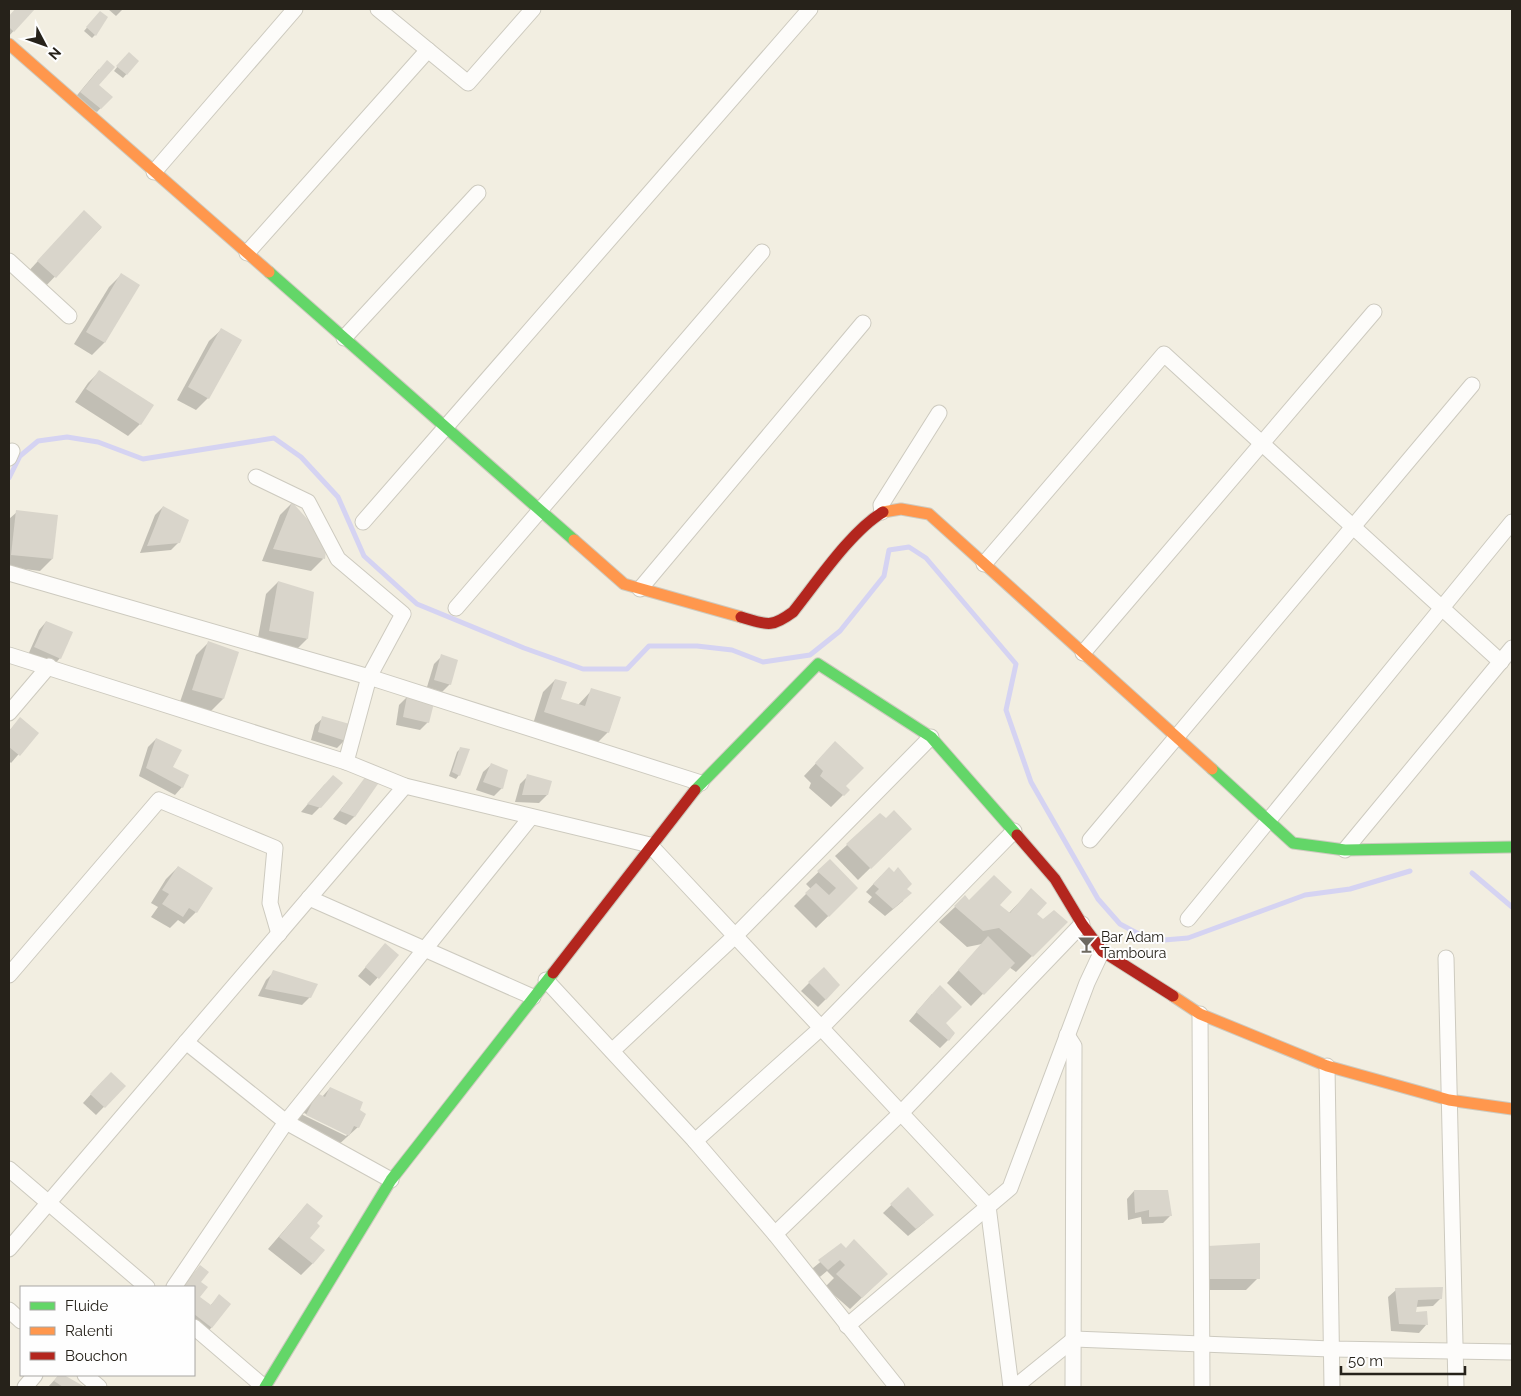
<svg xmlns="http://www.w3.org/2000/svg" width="1521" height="1396" viewBox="0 0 1521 1396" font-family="Raleway,sans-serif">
<rect width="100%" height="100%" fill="#f2eee1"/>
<!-- shadow -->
<g fill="#0003">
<polygon points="16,9 33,9 9,36 9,17"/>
<polygon points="108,9 123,9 116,16"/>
<polygon points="97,16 95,35 92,38 84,31"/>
<polygon points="125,57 138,61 123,78 114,71"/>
<polygon points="99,69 97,85 111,97 97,112 73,100"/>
<polygon points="72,224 101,228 43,289 26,274"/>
<polygon points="121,275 138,285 104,343 92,355 74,344 109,287"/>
<polygon points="221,330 241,341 208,398 196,410 177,400 209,341"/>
<polygon points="100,371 140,424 128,436 75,402 88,383"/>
<polygon points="292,503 323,559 311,571 262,561 280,515"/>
<polygon points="163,507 179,542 171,550 140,553 155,515"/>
<polygon points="17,512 57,516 52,559 40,571 9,567 9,519"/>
<polygon points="278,582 307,639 295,651 257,643 266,594"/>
<polygon points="46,622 60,658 53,666 28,655 39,630"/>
<polygon points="208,643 223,699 211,711 180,702 196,655"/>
<polygon points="442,656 450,684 442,692 427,687 434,664"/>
<polygon points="555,680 560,700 578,705 592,690 608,732 596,744 533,724 543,692"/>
<polygon points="407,697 428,722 420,730 396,725 399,705"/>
<polygon points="323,718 345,740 337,748 311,740 315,725"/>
<polygon points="20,719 37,733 11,763 9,761 9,731"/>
<polygon points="156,739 182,787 175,795 139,776 148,747"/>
<polygon points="835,743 845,786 843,795 831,807 809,788 811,783 804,776"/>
<polygon points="461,748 459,775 456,779 449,776 457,752"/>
<polygon points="491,765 502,788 494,796 476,790 483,772"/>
<polygon points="528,776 547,795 539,803 515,802 520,784"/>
<polygon points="367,777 378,781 354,817 346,825 333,819"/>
<polygon points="325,784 320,807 312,815 301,812"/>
<polygon points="910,829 858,880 835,856 847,845"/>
<polygon points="830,861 857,888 816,928 794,906 811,889 806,884"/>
<polygon points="178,867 211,888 196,912 184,924 178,920 170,928 151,917 158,907 151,903 166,879"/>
<polygon points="881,876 906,889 903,901 885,916 868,902 872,897 866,892"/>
<polygon points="1031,890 1035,914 1043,921 1066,922 1016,972 1009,967 971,1006 947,983 982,944 967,947 939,922 955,907 969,902 998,905 1008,914"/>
<polygon points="378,953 397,956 370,986 358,976"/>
<polygon points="823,969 826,999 818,1007 801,991"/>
<polygon points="274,972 310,997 302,1005 258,996 266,980"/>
<polygon points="932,994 944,1023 954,1034 940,1048 909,1021"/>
<polygon points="103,1081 124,1086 96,1115 83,1103"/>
<polygon points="330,1088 358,1111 358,1127 336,1147 295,1128 301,1114 346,1136 348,1134 302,1112 317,1094 322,1097"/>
<polygon points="908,1189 925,1222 908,1236 883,1213"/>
<polygon points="1134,1191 1170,1216 1163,1223 1142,1224 1141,1217 1128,1220 1127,1199"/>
<polygon points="307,1204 315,1223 309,1238 313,1263 301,1275 268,1249"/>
<polygon points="841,1245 874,1286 850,1309 825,1287 834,1278 827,1271 815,1281 807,1273"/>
<polygon points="1197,1259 1258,1278 1246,1290 1196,1290"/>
<polygon points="200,1267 199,1297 210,1306 219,1296 212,1327 200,1339 194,1335 194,1287 181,1287"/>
<polygon points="1396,1290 1441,1298 1433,1306 1415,1307 1414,1313 1426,1325 1419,1333 1391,1331 1388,1297"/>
<polygon points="59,1375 62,1375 83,1387 48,1387"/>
</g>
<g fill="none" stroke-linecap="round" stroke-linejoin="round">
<!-- stream -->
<g stroke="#d5d3f2" stroke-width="5">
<polyline points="9,478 20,456 38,441 67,437 98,442 143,459 274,438 301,457 338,497 364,556 417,604 524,648 583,669 627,669 649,646 697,646 732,650 763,662 810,655 840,631 884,576 889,550 909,547 926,558 1016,664 1006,710 1031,782 1098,899 1120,924 1152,941 1188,938 1305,895 1350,889 1410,871"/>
<polyline points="1472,873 1512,907"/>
</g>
</g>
<!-- building -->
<g fill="#d9d5cb">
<polygon points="15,9 35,9 14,32 9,27 9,16"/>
<polygon points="100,11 108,17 96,36 86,27"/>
<polygon points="129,52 139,61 127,75 116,66"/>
<polygon points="107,60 115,67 99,85 113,97 101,109 80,92"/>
<polygon points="84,210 102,227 56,278 37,261"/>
<polygon points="121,273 140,285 105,343 86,332"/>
<polygon points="221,328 242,340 209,399 188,387"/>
<polygon points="99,370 154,405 141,425 86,389"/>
<polygon points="292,502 327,541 325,559 273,549"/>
<polygon points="163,506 189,520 180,543 147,546"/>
<polygon points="16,510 58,515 53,559 11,555"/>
<polygon points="278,581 314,592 308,639 269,631"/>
<polygon points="46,621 73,632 61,659 34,647"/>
<polygon points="208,641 239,652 224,699 192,690"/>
<polygon points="441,654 458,660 451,685 434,680"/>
<polygon points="555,679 567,682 561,699 585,706 591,688 621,697 609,733 544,712"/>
<polygon points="407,696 434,703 429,723 403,717"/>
<polygon points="322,716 353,725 346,741 318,732"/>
<polygon points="20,717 39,733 20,756 9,747 9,731"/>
<polygon points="156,738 182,750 173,767 189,775 183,788 146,768"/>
<polygon points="835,741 864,768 846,786 850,790 844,796 820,776 823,771 815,763"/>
<polygon points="460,747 470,749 460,776 452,772"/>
<polygon points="491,763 508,770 503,789 483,782"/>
<polygon points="527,774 552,781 548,795 522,795"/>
<polygon points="333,775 343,783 321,808 307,804"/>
<polygon points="366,776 380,781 355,817 340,811"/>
<polygon points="894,810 912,829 871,869 846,844 880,813 886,818"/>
<polygon points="830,859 858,888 829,917 805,893 816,883 829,895 836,888 817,871"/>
<polygon points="178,866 213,888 197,913 189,908 183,917 162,904 169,894 162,890"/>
<polygon points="889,867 894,872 898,867 912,884 907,889 912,893 893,909 875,893 879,889 873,884"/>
<polygon points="994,875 1012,892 1000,905 1010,913 1031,888 1047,903 1037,914 1043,919 1054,910 1068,922 1033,957 999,928 983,931 954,906 965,895 969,900"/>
<polygon points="988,936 1015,963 984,995 958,970"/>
<polygon points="385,943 399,955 379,979 365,967"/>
<polygon points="824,967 840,985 826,1000 808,982"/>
<polygon points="273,970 318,984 311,998 265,989"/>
<polygon points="940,985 962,1007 946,1023 955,1033 949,1041 916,1012"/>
<polygon points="111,1072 126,1086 105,1108 90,1094"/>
<polygon points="330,1087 363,1102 360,1110 366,1114 359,1128 354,1126 349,1136 306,1115 317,1093 325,1097"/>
<polygon points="908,1187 934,1215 916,1229 890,1204"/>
<polygon points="1134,1190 1168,1190 1172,1216 1149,1217 1149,1210 1135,1213"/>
<polygon points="307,1203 323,1216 317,1223 320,1226 310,1238 325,1250 313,1264 279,1237"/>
<polygon points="854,1239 888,1274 862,1298 836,1274 845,1265 840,1260 828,1270 818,1260 841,1243 846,1248"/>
<polygon points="1260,1243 1260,1279 1208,1279 1208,1246"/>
<polygon points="200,1265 209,1272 201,1282 208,1287 200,1297 211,1305 219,1294 231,1304 212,1328 194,1314 194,1287 183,1287"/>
<polygon points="1443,1287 1442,1299 1418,1300 1416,1312 1427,1311 1428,1325 1399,1324 1395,1288"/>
<polygon points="58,1375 64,1375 85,1387 63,1387 54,1381"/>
</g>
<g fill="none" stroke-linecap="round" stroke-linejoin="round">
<defs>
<g id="street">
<polyline points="378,9 468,83 533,9"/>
<polyline points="154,172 295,9"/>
<polyline points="247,253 428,50"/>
<polyline points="9,261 69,316"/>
<polyline points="344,338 478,193"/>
<polyline points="9,458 12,451"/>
<polyline points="256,477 308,502 338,559 403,614 369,677 346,762"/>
<polyline points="882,512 881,505 939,413"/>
<polyline points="363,522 810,9"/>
<polyline points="984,564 1164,354 1501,662"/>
<polyline points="9,573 369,677 701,783"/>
<polyline points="640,589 863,323"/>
<polyline points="456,608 762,252"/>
<polyline points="1083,653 1374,312"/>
<polyline points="9,655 346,762 405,786 650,845 988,1206 1011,1387"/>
<polyline points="9,713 49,666"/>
<polyline points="1090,840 1472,385"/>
<polyline points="1345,850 1512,648"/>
<polyline points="309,898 533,997"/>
<polyline points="1188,919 1512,522"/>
<polyline points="1446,958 1456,1387"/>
<polyline points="9,975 159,800 275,848 270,903 279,934"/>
<polyline points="546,980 695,1141 775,1234 897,1387"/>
<polyline points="1200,1014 1202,1387"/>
<polyline points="1067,1035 1074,1046 1073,1387"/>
<polyline points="186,1042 286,1122 391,1180"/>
<polyline points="612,1051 735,936 931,737"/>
<polyline points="1327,1066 1332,1387"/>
<polyline points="695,1141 821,1028 1014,831"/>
<polyline points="9,1169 147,1287"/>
<polyline points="775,1234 901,1113 1082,924"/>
<polyline points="9,1249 405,786"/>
<polyline points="174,1287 286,1122 531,817"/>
<polyline points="9,1310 21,1321"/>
<polyline points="847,1326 1010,1188 1087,983 1102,951"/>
<polyline points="194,1327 264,1387"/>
<polyline points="85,1375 99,1387"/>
<polyline points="25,1387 35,1375"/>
<polyline points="1015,1387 1074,1339 1331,1349 1512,1352"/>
</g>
<g id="fast">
<polyline points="269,272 574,540"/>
<polyline points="1212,769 1293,843 1345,850 1512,847"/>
<polyline points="695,790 818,664 931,737 1017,835"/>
<polyline points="265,1387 391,1180 553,973"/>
</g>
<g id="slow">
<polyline points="9,44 269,272"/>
<polyline points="883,512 901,509 929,514 1212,769"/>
<polyline points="574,540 624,584 741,617"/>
<polyline points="1173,996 1200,1014 1327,1066 1449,1100 1512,1109"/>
</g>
<g id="jam">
<path d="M741,617C766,624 770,629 793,612C817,582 851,531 883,512"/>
<polyline points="1017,835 1055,879 1082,924 1102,951 1173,996"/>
<polyline points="553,973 695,790"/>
</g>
</defs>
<!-- street casing -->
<use href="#street" stroke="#cdcabf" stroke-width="17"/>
<!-- fast casing -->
<use href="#fast" stroke="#cdcabf" stroke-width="13"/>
<!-- slow casing -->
<use href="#slow" stroke="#cdcabf" stroke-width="13"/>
<!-- jam casing -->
<use href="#jam" stroke="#cdcabf" stroke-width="13"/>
<!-- street -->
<use href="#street" stroke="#fdfcfa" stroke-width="15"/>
<!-- fast -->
<use href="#fast" stroke="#63d668" stroke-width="11"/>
<!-- slow -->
<use href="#slow" stroke="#ff974d" stroke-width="11"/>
<!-- jam -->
<use href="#jam" stroke="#b3261e" stroke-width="11"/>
</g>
<!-- icons -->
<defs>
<symbol id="bar-bare" viewBox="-9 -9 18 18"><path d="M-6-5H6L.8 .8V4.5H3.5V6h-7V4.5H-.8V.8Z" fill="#6d6960" stroke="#fefefe" stroke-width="2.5" paint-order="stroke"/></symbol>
</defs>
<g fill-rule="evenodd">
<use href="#bar-bare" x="1074" y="932" width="25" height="25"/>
</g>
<g text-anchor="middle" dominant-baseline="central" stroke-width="4" stroke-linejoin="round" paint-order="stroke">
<!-- poi labels -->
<g font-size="14" fill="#26221a" stroke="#fefefe" text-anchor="start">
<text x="1101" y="937">Bar Adam<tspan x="1101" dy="16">Tamboura</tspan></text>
</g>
</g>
<!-- border -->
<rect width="1521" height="1396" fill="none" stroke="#26221a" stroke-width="20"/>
<!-- legend -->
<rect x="20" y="1286" width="175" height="90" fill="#fefefe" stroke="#a8a6a3"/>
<rect x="30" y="1302" width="25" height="8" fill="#63d668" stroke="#a8a6a3"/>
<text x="65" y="1311" font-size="15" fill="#26221a">Fluide</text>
<rect x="30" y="1327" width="25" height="8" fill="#ff974d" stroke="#a8a6a3"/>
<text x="65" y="1336" font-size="15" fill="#26221a">Ralenti</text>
<rect x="30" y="1352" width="25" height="8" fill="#b3261e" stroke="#a8a6a3"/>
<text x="65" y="1361" font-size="15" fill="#26221a">Bouchon</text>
<!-- north arrow -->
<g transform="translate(45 45) rotate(131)" stroke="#fefefe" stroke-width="4" paint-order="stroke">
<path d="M0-4L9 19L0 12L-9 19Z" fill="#26221a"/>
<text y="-8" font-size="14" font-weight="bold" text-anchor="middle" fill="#26221a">N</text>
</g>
<!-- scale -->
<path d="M1341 1366v8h124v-8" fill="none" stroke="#26221a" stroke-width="2.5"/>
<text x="1348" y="1366" font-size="15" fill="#26221a" stroke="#fefefe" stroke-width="4" paint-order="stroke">50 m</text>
</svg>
